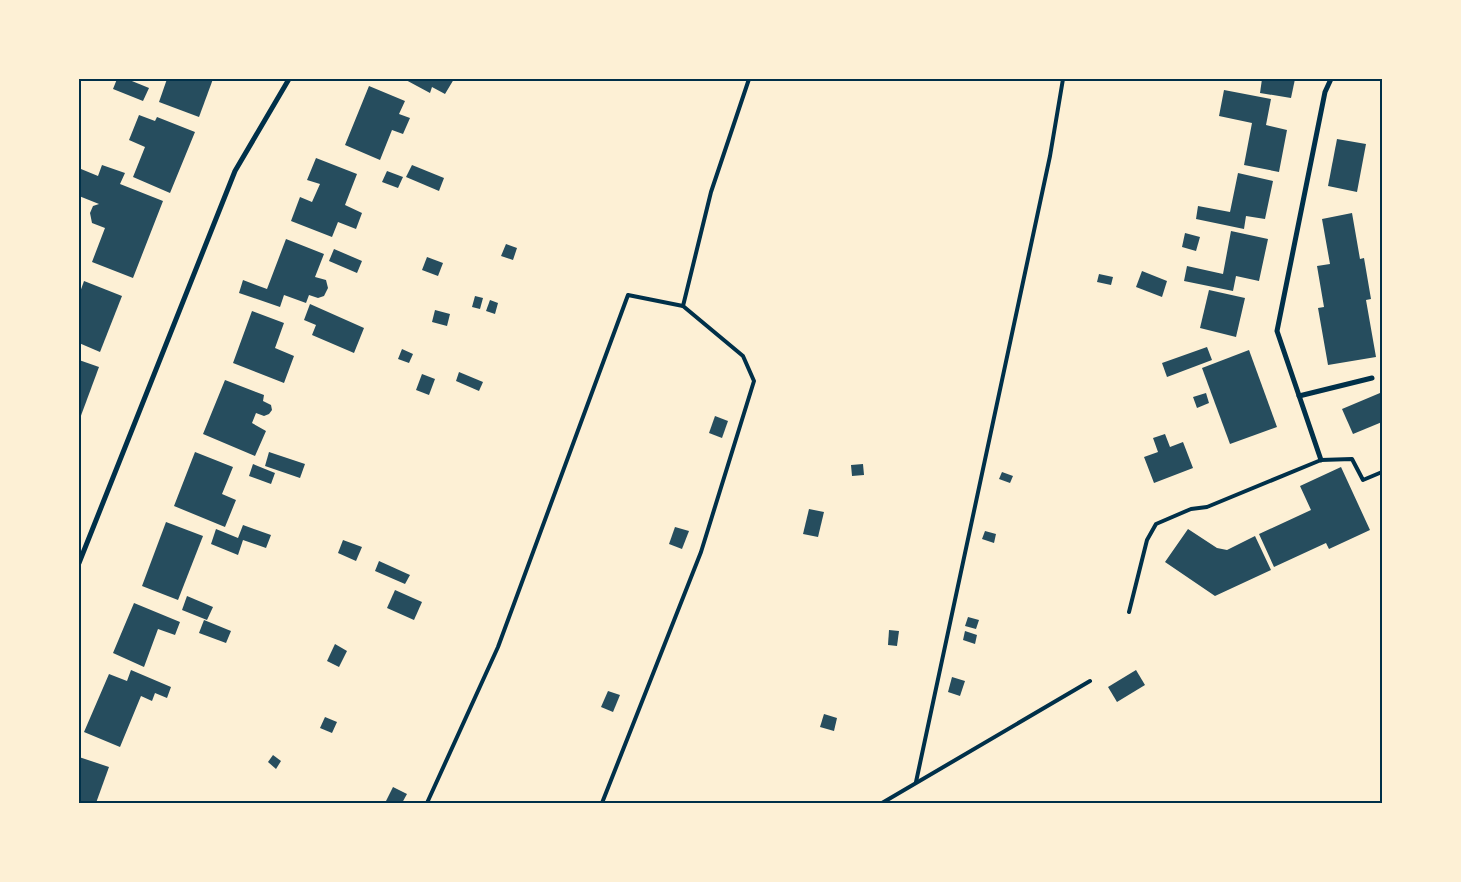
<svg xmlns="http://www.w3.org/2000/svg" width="1461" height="882" viewBox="0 0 1461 882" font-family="Roboto,sans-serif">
<rect width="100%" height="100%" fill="#fdf0d5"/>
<!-- building -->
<g fill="#264d5e">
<polygon points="117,79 127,79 149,88 143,101 113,89"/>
<polygon points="167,79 213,79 199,117 159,102"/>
<polygon points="404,79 454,79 445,94 432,87 430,93"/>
<polygon points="1262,79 1295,79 1291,98 1260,93"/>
<polygon points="369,86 405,101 399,114 410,118 403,134 392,130 380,160 345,145"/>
<polygon points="1224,90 1271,99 1266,125 1287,130 1279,172 1244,165 1252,123 1219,116"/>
<polygon points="139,115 155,121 157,117 195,132 170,193 133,177 145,147 129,140"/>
<polygon points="1337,139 1366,144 1357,192 1328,186"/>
<polygon points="316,158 357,174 345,205 362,213 356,229 338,222 332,237 291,221 300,197 312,202 320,184 307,180"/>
<polygon points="102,165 125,173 120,184 163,201 133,278 92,262 105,228 92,223 90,213 93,206 99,204 79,196 79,175 81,169 98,176"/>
<polygon points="412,165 444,178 439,191 406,177"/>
<polygon points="387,171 403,177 398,188 382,182"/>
<polygon points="1238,173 1273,181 1265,219 1246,216 1244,229 1196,219 1198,206 1230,212"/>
<polygon points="1352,213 1360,259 1364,258 1371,299 1366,300 1376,357 1328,365 1318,308 1324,307 1317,266 1330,264 1322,219"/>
<polygon points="1231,231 1268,239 1259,281 1236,276 1233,291 1184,281 1187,266 1223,274"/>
<polygon points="1185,233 1200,237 1196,251 1182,247"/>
<polygon points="286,239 324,254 315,277 326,280 328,288 324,296 318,298 309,295 306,303 284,295 280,307 239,293 243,280 267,289"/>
<polygon points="506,244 517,248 513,260 501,256"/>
<polygon points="334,249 362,261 357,273 329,261"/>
<polygon points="427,257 443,263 438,276 422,270"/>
<polygon points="1142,271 1167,281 1162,297 1136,287"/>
<polygon points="1099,274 1113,277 1111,285 1097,282"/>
<polygon points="84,281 122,296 100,352 79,343 79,295"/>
<polygon points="1209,290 1245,298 1236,337 1200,328"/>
<polygon points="475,296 483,298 480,309 472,307"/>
<polygon points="490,300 498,303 495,314 486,311"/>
<polygon points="310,304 364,328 354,353 312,335 316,325 304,320"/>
<polygon points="435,310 450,314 447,326 432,322"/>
<polygon points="252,311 284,323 275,348 294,356 284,383 233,363"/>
<polygon points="1207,347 1212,360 1167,377 1162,363"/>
<polygon points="402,349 413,354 409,363 398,359"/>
<polygon points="1249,350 1277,427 1230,444 1202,368"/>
<polygon points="79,360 99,367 79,421"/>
<polygon points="459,372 483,382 479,391 456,381"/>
<polygon points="422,374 435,379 429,395 416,390"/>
<polygon points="225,380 264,395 263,401 271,405 272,410 269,414 264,416 256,413 252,423 266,431 255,456 203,434"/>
<polygon points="1206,393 1209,403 1197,408 1193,397"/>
<polygon points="1380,393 1382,397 1382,422 1353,434 1342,409"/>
<polygon points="715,416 728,421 722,438 709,433"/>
<polygon points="1165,434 1170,447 1183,442 1193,468 1154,483 1144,457 1158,452 1153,438"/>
<polygon points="195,452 233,467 222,494 236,500 225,527 174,506"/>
<polygon points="269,452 305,464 300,478 265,466"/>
<polygon points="253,464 275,473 271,484 249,476"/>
<polygon points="863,464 864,475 852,476 851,465"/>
<polygon points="1341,467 1370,530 1329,549 1326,543 1274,567 1259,534 1311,510 1300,486"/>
<polygon points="1002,472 1013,476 1010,483 999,479"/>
<polygon points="809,509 824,512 818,537 803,534"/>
<polygon points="166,522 203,536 178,600 142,586"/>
<polygon points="243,525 271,535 266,548 243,540 238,555 211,544 216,529 238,538"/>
<polygon points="675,527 689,531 682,549 669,544"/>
<polygon points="1188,529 1217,548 1227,550 1255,536 1271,570 1215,596 1165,562"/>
<polygon points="985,531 996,534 994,543 982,539"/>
<polygon points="343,540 362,547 356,561 338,553"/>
<polygon points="379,561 410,575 405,584 375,571"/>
<polygon points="395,590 422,602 414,620 387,608"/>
<polygon points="187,596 213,607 207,620 182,610"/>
<polygon points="134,603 180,622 175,635 158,629 144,667 113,653"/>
<polygon points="968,617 979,620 976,629 965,626"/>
<polygon points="204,620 231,631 226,643 199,633"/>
<polygon points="889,630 899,631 897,646 888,645"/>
<polygon points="965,631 977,635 975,644 963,640"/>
<polygon points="335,644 347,651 339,667 327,661"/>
<polygon points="131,670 171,687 167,698 155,693 152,701 141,696 120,747 84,732 109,674 127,681"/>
<polygon points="1136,670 1145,685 1117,702 1108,687"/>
<polygon points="952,677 965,681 960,696 948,692"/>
<polygon points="608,691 620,695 613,712 601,707"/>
<polygon points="824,714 837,718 834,731 820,727"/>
<polygon points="325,717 337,722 332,733 320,728"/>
<polygon points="273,755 281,761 276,769 268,762"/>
<polygon points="79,757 109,767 96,803 79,803"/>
<polygon points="393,787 407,794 402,803 391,803 386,801"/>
</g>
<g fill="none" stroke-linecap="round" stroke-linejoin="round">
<!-- service -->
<g stroke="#003049" stroke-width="4">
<polyline points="683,306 711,192 749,79"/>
<polyline points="1129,612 1147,540 1156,524 1191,509 1207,507 1321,460 1352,459 1363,480 1382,472"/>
<polyline points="916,782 1050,156 1063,79"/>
<polyline points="427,803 498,647 628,295 683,306 743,356 754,381 701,552 602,803"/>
<polyline points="882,803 1090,681"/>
</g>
<!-- minor -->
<g stroke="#003049" stroke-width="5">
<polyline points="1299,396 1372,378"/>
<polyline points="1321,460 1277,331 1325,92 1331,79"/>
<polyline points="79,563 235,171 289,79"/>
</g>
</g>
<!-- border -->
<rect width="1461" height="882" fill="none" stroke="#fdf0d5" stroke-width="160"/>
<rect x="80" y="80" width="1301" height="722" fill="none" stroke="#003049" stroke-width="2"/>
</svg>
